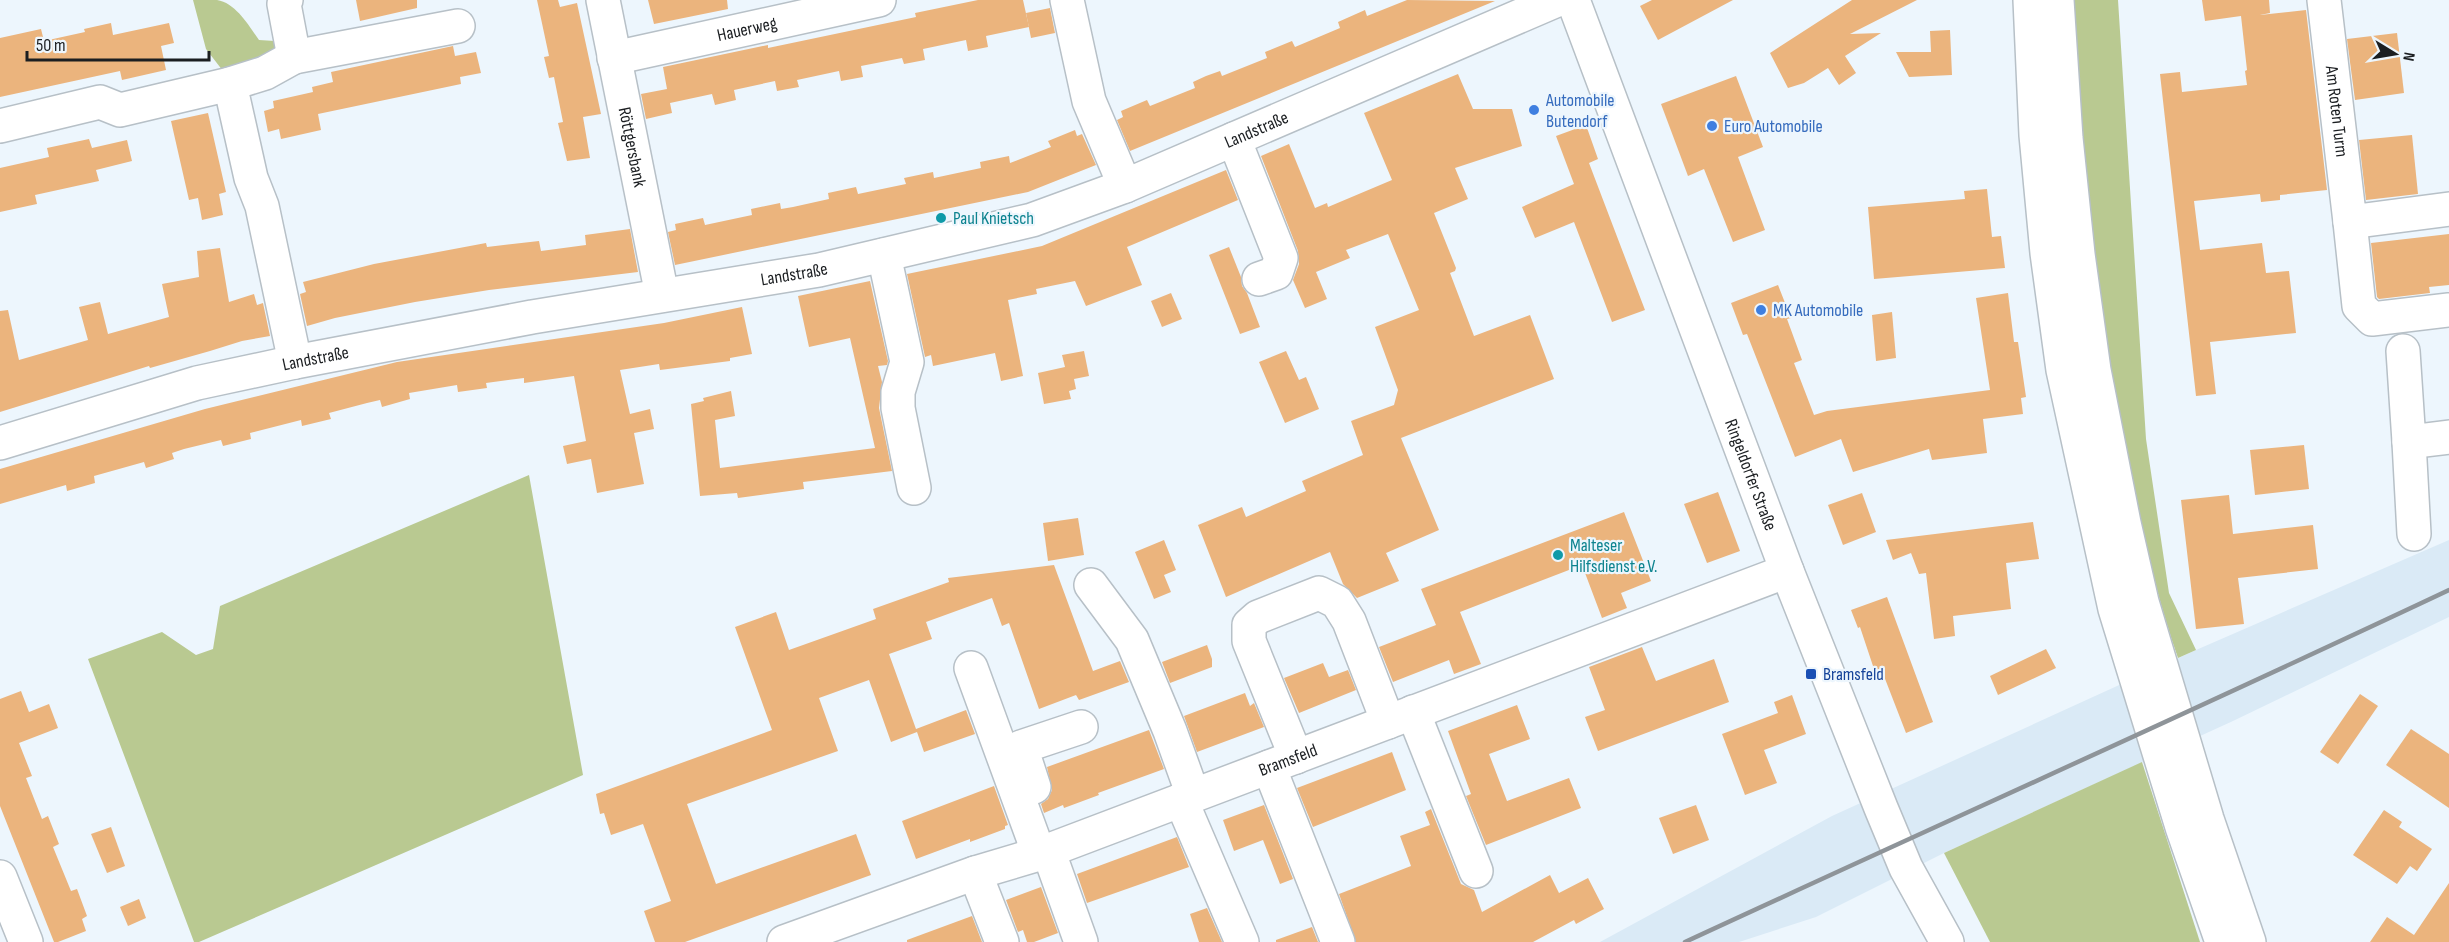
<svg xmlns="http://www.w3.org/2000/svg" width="2449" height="942" viewBox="0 0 2449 942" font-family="'Sofia Sans Condensed',sans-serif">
<rect width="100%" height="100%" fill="#edf6fd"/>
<!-- built -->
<polygon fill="#daeaf6" points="2449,540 2449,617 2233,721 1944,853 1816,917 1739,942 1600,942 1832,816 2196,650"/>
<!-- green -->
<g fill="#b9c991">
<path d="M193,0C201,0 209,0 217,0C236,3 249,26 259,40L275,41L278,47L261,61L223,71L206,49Z"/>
<path d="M2073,0H2118L2146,439L2169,593L2196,650L2178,658C2152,583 2136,506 2122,429C2095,287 2078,144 2073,0Z"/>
<polygon points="529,475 583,775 199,942 194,942 88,659 162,632 196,655 213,649 220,606"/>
<polygon points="2142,762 2200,942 1990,942 1944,853"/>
</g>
<!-- building -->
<g fill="#ebb47d">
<polygon points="356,0 417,0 417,8 360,21"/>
<polygon points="537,0 558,0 560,7 577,3 601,114 583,117 590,158 567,161 558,123 563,122 554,77 549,78 544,57 549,56"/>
<polygon points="648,0 727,0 728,9 654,24"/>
<polygon points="978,0 1023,0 1029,27 986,36 988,47 968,51 966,40 923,49 925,60 904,64 902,58 861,66 863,77 841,81 839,71 797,80 799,87 777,91 775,81 734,90 736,100 715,105 712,94 670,103 669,98 672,113 646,119 641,94 667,89 663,67 768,45 768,48 916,17 915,13"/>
<polygon points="1407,0 1495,1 1130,151 1117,120 1123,117 1121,111 1147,100 1150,106 1195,88 1193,82 1206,76 1220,71 1222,76 1267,58 1265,52 1292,41 1295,47 1340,28 1338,22 1365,10 1367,16"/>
<polygon points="1652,0 1733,0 1658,40 1640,6"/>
<polygon points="1852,0 1917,0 1850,34 1881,33 1845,56 1856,73 1839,85 1828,68 1804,83 1788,88 1770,53"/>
<polygon points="2202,0 2269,0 2270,13 2260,15 2306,10 2327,190 2280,195 2280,200 2261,202 2260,194 2194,201 2200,250 2262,243 2266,273 2289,271 2296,333 2210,342 2216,394 2196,396 2160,74 2180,72 2182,92 2247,85 2245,71 2247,70 2241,16 2205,21"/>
<polygon points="1050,8 1055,33 1031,38 1026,13"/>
<polygon points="111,23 113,35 169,23 174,43 161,46 166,70 122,80 120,71 0,97 0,38 41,29 44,41 85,32 84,29"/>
<polygon points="1950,30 1952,75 1909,77 1896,52 1931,52 1930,31"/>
<polygon points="2397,33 2404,93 2355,100 2347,39"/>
<polygon points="453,46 455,56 476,52 481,73 460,77 461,84 318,114 321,130 281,139 279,129 268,132 264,111 274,108 273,101 313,92 312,87 333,82 331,72"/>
<polygon points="1458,74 1473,109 1512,109 1522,146 1455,168 1468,199 1434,213 1456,268 1455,271 1450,273 1474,336 1530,315 1554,379 1401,438 1439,530 1386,553 1399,581 1357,598 1343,584 1330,552 1226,597 1198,525 1242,507 1246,517 1306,491 1302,481 1363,455 1351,421 1394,405 1398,390 1375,327 1419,310 1388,234 1346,250 1350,258 1316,272 1327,299 1305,308 1293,280 1299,264 1298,251 1261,156 1289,144 1315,208 1327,203 1328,207 1392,180 1364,113"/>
<polygon points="1736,76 1763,147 1738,157 1765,230 1733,242 1704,169 1688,176 1661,104"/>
<polygon points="208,113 226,192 219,194 223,215 202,220 198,198 189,200 171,121"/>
<polygon points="1586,125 1598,159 1589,163 1645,310 1612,322 1574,222 1535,238 1522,207 1574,184 1556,136"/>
<polygon points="1075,130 1077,136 1082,134 1096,165 1028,192 675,265 668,232 676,230 675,224 703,218 705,225 752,215 751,209 780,203 781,209 793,207 829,199 828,193 856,187 858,194 906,184 904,178 933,172 934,178 981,168 980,162 1009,156 1010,163 1051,147 1048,141"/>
<polygon points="2412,135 2418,194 2366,200 2359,140"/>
<polygon points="89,139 92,148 127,140 132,161 96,170 99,181 35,195 37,204 0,212 0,168 49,157 47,148"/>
<polygon points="1226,170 1238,200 1127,247 1142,285 1086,306 1075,281 1036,289 1037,294 1008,300 1023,376 1001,381 995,353 933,366 931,355 925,357 907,274 1042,246"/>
<polygon points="1987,189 1992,237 2001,236 2005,268 1874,279 1868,207 1965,199 1964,191"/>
<polygon points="630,229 638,272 489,290 415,302 335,318 307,326 300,294 306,292 303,282 374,264 486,243 487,247 539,241 541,251 586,245 585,235"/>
<polygon points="2449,234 2449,285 2429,287 2430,293 2379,299 2377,297 2371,243"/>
<polygon points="1229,247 1241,277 1242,286 1247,293 1260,327 1240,334 1209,255"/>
<polygon points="220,248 229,302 254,294 257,305 263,303 270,336 242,341 210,351 150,368 149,366 0,412 0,311 8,310 19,360 88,340 79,307 100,302 108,334 169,317 162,284 199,277 197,251"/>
<polygon points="870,281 888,361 887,365 878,366 882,382 879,408 892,471 803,482 804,489 738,498 737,493 700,496 691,404 704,401 703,398 731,391 735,416 715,420 720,468 875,448 850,338 809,347 798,296"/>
<polygon points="1778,285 1791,318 1787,319 1802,360 1794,363 1814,415 1827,411 1990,390 1976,298 2008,293 2014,342 2018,342 2026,397 2021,398 2023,414 1983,419 1987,453 1932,460 1929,449 1853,472 1841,439 1795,457 1747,334 1743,335 1731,303"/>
<polygon points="1171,293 1182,319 1162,327 1151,301"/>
<polygon points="742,307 752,354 730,358 730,361 660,370 659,364 620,370 630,414 650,409 654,429 634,433 644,484 597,493 591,459 567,464 563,446 586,441 574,376 524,383 524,378 486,383 487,388 458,392 457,385 409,393 410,399 382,407 380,400 367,403 329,413 331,419 302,426 301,420 250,433 251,439 223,446 221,440 184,449 172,453 174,459 146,468 144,462 94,476 95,483 67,491 66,485 0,504 0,469 205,409 397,362 664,323"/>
<polygon points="1892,312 1896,358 1876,361 1872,315"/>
<polygon points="1084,351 1089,376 1074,379 1076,389 1069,391 1071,399 1044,404 1038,373 1065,367 1062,355"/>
<polygon points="1286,351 1299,380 1306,377 1319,409 1285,423 1259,362"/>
<polygon points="2304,445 2309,489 2255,495 2250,450"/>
<polygon points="1718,492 1740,551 1707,563 1684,504"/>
<polygon points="1862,493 1876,532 1843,545 1828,505"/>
<polygon points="2229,495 2233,534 2313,525 2318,569 2238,578 2244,624 2196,629 2181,500"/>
<polygon points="1624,512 1651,581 1621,593 1627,608 1602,618 1582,565 1460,612 1481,664 1454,674 1449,660 1393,682 1379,647 1436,625 1421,589"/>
<polygon points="1078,518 1084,555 1048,561 1043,523"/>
<polygon points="2033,522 2039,559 2006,563 2011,609 1953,616 1955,636 1934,639 1926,573 1919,574 1911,553 1893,560 1886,540"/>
<polygon points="1164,540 1176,570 1164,575 1171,592 1154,599 1135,552"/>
<polygon points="1054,565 1093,671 1120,661 1129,682 1079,700 1076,695 1039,709 1009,623 1002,626 992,598 926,622 932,639 889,654 916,729 966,710 975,734 924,752 917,732 891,742 869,680 819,698 838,751 687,804 716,884 856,834 871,875 685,942 655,942 644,911 671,901 643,824 611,835 604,813 600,814 596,794 772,730 735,627 776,612 789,650 876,619 873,609 949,582 948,578"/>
<polygon points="1887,597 1933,722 1906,733 1882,671 1875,672 1860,627 1858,628 1851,610"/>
<polygon points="1207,645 1212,659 1212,667 1170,683 1162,662"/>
<polygon points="1642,647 1656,681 1714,659 1729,702 1598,751 1585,717 1605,710 1589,667"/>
<polygon points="2046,649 2056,668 1998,695 1990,676"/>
<polygon points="1323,663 1329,677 1348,670 1356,690 1299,713 1284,678"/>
<polygon points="21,691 29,712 49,704 58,728 19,743 32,776 26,778 42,819 48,816 59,844 53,847 71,891 77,889 87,916 82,919 86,931 58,942 54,942 0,806 0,699"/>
<polygon points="1245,693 1250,706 1254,703 1264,727 1197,752 1184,716"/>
<polygon points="2360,694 2378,706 2338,764 2320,752"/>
<polygon points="1792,695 1806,734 1764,750 1777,783 1745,795 1722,734 1778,713 1774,702"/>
<polygon points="1517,705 1530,739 1489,754 1507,801 1569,778 1581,808 1486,845 1466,796 1471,794 1448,731"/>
<polygon points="2411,729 2449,754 2449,808 2386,765"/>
<polygon points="1149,730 1164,769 1098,793 1099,795 1064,808 1063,805 1044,813 1041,804 1048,799 1052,790 1047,767"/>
<polygon points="1392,752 1406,790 1313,827 1297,788"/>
<polygon points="994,786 1008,825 1005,826 1005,829 970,842 970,839 916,859 902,821"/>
<polygon points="1264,805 1293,879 1280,884 1263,840 1234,851 1223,820"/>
<polygon points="1696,805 1709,840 1673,854 1659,818"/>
<polygon points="1431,809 1461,884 1474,890 1482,912 1550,875 1559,893 1588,878 1604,909 1576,924 1574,920 1533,942 1356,942 1339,894 1411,866 1400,836 1430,825 1425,812"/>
<polygon points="2384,810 2402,822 2399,827 2432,849 2417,871 2410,866 2397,884 2353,855"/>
<polygon points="111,827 125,866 107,873 91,834"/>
<polygon points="1177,837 1189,867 1087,903 1077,874"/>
<polygon points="2449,883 2449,942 2370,942 2387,917 2414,935"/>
<polygon points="1041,887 1058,933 1034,942 1027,942 1023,930 1018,932 1006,900"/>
<polygon points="139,899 146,918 128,926 120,907"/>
<polygon points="1207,908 1222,942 1199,942 1190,914"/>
<polygon points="972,916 982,942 907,942 907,940"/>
<polygon points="1312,927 1318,942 1276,942 1276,940"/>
</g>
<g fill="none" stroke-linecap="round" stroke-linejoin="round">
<defs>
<g id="minor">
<polyline points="286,0 284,4 294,57 458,26"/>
<path id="s1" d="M603,0L662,295"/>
<polyline points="1067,0 1089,101 1125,186"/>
<path id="s2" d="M1573,0L1787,571L1881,808L1906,868L1947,942"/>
<path id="s3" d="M2324,0L2350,222L2449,209"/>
<polyline points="294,57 265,73 230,84 251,178 262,206 295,362"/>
<path id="s4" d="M614,58L879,0"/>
<polyline points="0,126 100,102 120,110 230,84"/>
<polyline points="1234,139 1281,258 1276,273 1259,279"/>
<polyline points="2350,222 2359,306 2372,319 2449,310"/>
<polyline points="884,255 907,362 898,392 898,408 914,488"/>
<polyline points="2403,351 2409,442 2449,437"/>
<polyline points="2409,442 2414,534"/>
<path id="s5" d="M0,443L197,383L295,362L532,317L819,270L1032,220L1125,186L1557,0"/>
<polyline points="1091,585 1132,640 1170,731 1193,795"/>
<polyline points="971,668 1039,854"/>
<polyline points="1413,712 1476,871"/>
<polyline points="1296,757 1249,641 1249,625 1258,617 1319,593 1337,602 1349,621 1388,722"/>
<polyline points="1269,767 1338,942"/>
<polyline points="1034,787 1021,747 1081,727"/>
<polyline points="1181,800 1242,942"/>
<polyline points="1048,850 1081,942"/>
<polyline points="975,873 1002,942"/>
<polyline points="0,877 26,942"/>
<path id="s6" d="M784,942L975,873L1039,854L1787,571"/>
</g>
<g id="highway">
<polyline points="2030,0 2036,135 2047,253 2063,370 2115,609 2182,827 2222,942"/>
<polyline points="2057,0 2066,138 2078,254 2094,370 2124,523 2142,602 2207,819 2249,942"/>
</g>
</defs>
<!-- minor casing -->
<use href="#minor" stroke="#b7c0c7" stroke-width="36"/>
<!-- highway casing -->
<use href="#highway" stroke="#b7c0c7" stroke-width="36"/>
<!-- minor -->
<use href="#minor" stroke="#fff" stroke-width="33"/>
<!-- highway -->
<use href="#highway" stroke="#fff" stroke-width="33"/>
<!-- rail -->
<path stroke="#8e9499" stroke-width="4.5" d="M1685,942C1940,824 2195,710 2449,590"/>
</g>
<!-- markers -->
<g fill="#3f7fe0" stroke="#edf6fd" stroke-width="2">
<circle cx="1534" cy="110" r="6"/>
<circle cx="1712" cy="126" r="6"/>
<circle cx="1761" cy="310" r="6"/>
</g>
<g fill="#0f9aa8" stroke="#edf6fd" stroke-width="2">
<circle cx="941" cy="218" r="6"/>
<circle cx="1558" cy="555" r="6"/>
</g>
<rect fill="#1a4fb4" stroke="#edf6fd" stroke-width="2" x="1805" y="668" width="12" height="12" rx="3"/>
<g text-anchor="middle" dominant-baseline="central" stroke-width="4.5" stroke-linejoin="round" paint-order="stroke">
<!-- street labels -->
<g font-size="18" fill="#1b1e21" stroke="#edf6fd">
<text stroke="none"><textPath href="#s4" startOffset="136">Hauerweg</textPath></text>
<text stroke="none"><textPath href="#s3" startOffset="112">Am Roten Turm</textPath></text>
<text stroke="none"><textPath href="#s5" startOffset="1299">Landstraße</textPath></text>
<text stroke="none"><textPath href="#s1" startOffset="150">Röttgersbank</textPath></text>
<text stroke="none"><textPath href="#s5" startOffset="813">Landstraße</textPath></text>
<text stroke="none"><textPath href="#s5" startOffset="327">Landstraße</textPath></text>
<text stroke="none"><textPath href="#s2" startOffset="507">Ringeldorfer Straße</textPath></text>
<text stroke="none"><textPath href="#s6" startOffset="536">Bramsfeld</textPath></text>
</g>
<!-- shop labels -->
<g font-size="18" fill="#366cbe" stroke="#edf6fd" text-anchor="start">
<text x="1546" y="100">Automobile<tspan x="1546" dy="21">Butendorf</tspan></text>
<text x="1724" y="126">Euro Automobile</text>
<text x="1773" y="310">MK Automobile</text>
</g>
<!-- culture labels -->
<g font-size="18" fill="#0d838f" stroke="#edf6fd" text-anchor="start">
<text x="953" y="218">Paul Knietsch</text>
<text x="1570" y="545">Malteser<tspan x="1570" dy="21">Hilfsdienst e.V.</tspan></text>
</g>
<!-- transit labels -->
<g font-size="18" fill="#164399" stroke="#edf6fd" text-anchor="start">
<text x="1823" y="674">Bramsfeld</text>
</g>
</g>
<!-- north arrow -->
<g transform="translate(2395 54) rotate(101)" stroke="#edf6fd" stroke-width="4.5" paint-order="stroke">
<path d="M0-4.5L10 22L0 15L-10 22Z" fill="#1b1e21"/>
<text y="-9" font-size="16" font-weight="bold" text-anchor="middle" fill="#1b1e21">N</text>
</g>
<!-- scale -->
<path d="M27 51v9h182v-9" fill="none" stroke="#1b1e21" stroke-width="3"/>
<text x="36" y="51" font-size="18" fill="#1b1e21" stroke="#edf6fd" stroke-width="4.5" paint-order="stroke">50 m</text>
</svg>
